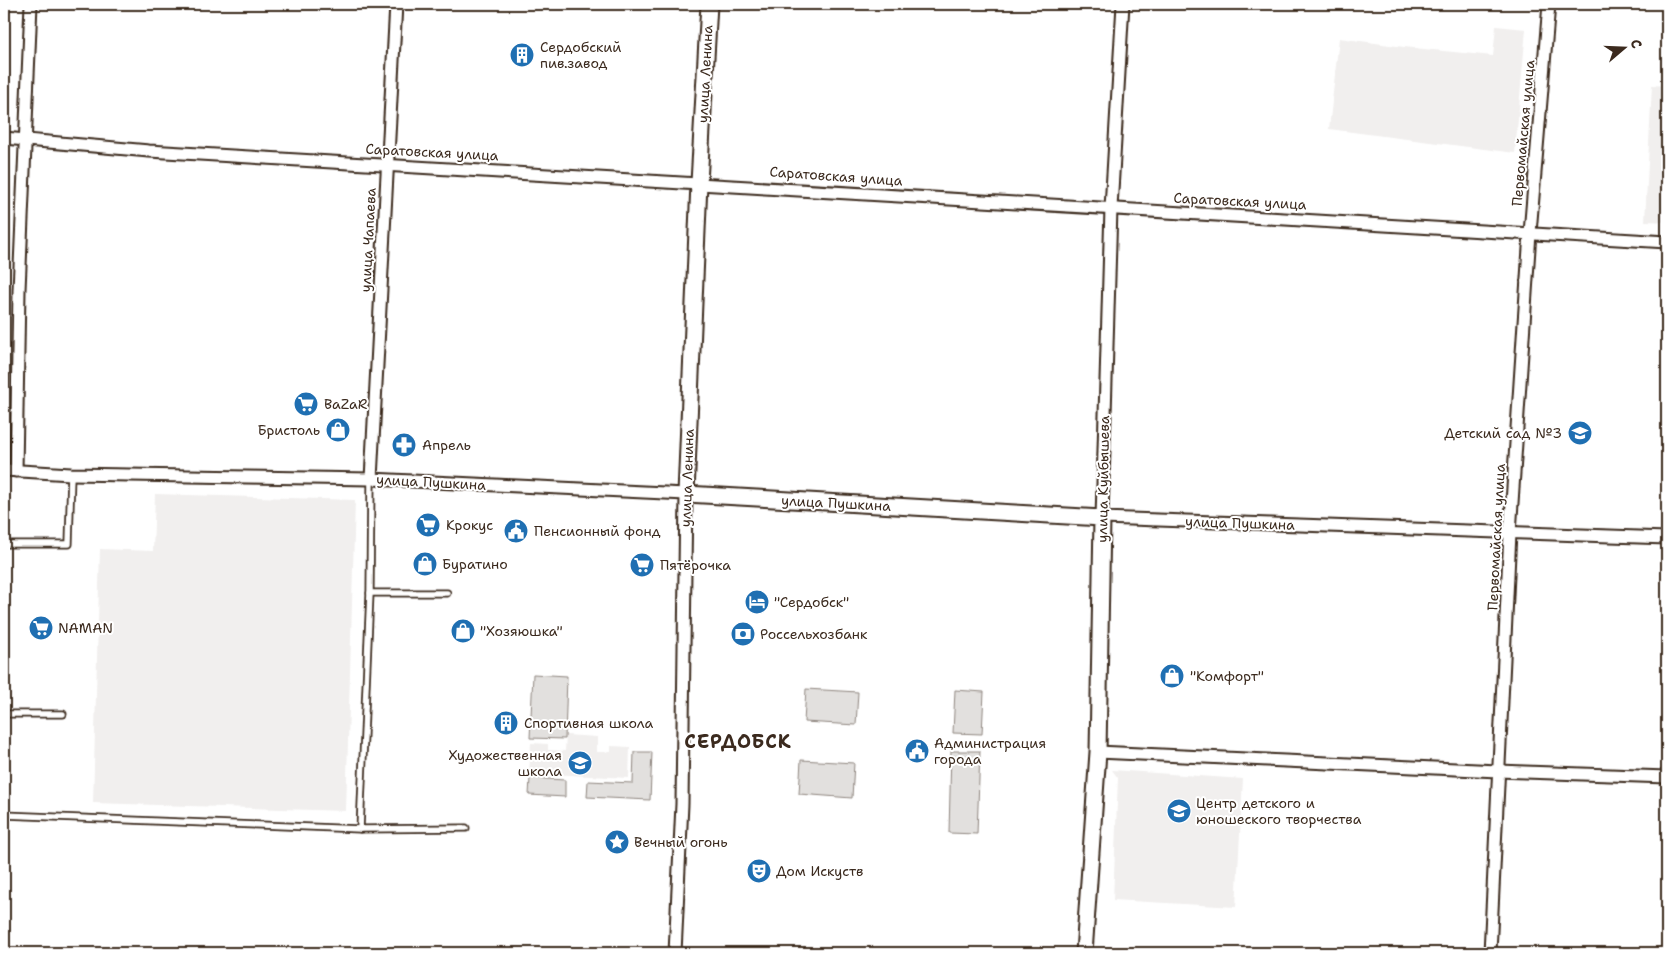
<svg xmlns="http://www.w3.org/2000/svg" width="1671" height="957" viewBox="0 0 1671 957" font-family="'Shantell Sans',sans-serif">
<rect width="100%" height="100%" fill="#fff"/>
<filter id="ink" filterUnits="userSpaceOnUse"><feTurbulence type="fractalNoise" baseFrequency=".02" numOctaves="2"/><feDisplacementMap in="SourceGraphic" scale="10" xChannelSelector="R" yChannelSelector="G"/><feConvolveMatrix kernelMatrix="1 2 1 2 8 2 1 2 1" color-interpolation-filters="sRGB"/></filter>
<g filter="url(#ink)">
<!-- built -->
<g fill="#f1efee">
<polygon points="1496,26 1526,29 1515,153 1329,129 1339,38 1404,47 1493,56"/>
<polygon points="1652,85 1667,86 1667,222 1645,221"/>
<polygon points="155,494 355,500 346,811 93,803 100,549 153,551"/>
<polygon points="566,735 597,737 597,752 611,752 611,746 630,747 629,778 529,773 531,743 548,744 548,750 565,751"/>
<polygon points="1112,770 1243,779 1236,907 1113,900 1118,778"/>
</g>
<!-- green -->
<g fill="#e2e0de" stroke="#8e857e">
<polygon points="533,674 567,676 565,739 530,738"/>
<polygon points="806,689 858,692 856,725 804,722"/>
<polygon points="955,690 984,692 982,734 953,733"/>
<polygon points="951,751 980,751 977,834 949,833"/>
<polygon points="634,752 652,752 650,800 587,797 588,781 633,783"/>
<polygon points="801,760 854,763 852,798 799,794"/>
<polygon points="530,778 565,780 565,797 529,795"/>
</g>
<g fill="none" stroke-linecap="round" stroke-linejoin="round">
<defs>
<g id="lane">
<polyline points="371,479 370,593 447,593"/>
<polyline points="4,544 69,544 71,474"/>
<polyline points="370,593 360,829 466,828"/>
<polyline points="4,714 63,714"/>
<polyline points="4,815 360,829"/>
</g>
<g id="street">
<polyline points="1123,4 1111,208 1102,518 1667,538"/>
<polyline points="4,138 149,151 1667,242"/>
<polyline points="4,470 71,474 371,479 686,494 682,804 675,953"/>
<polyline points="16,471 19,290 31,4"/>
<polyline points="371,479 396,4"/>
<polyline points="1098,752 1498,771 1667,777"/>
<polyline points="1490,953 1510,533 1530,233 1549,4"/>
</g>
<polyline id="secondary" points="709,4 699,183 686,494 1102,518 1098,752 1084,953"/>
</defs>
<!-- lane casing -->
<use href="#lane" stroke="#3b2a1e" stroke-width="9"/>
<!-- street casing -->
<use href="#street" stroke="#3b2a1e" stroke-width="15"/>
<!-- secondary casing -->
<use href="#secondary" stroke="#3b2a1e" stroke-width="19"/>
<!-- lane -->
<use href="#lane" stroke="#fff" stroke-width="5.5"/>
<!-- street -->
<use href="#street" stroke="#fff" stroke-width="11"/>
<!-- secondary -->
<use href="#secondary" stroke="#fff" stroke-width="15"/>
</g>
</g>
<!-- icons -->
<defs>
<symbol id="building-disc" viewBox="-11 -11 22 22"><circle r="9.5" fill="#1f6fb2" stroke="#fff"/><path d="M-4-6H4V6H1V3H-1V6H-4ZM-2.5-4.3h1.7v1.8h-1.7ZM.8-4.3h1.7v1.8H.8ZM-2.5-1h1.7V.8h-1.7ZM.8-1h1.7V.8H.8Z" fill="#fff"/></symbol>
<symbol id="supermarket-disc" viewBox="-11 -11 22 22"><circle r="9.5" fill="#1f6fb2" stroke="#fff"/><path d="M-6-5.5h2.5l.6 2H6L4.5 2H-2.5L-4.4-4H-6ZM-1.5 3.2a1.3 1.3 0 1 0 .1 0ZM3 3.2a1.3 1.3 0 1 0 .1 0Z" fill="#fff"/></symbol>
<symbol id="shop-disc" viewBox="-11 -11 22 22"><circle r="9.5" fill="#1f6fb2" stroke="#fff"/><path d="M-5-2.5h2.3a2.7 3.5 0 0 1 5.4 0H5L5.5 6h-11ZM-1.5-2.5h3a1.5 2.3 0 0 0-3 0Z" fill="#fff"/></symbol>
<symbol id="school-disc" viewBox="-11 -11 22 22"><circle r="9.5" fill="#1f6fb2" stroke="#fff"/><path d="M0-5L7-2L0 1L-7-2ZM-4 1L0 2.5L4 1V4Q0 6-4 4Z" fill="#fff"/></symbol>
<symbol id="pharmacy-disc" viewBox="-11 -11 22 22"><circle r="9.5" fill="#1f6fb2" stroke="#fff"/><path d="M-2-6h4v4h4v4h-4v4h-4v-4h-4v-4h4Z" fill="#fff"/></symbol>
<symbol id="civic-disc" viewBox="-11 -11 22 22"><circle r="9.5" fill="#1f6fb2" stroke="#fff"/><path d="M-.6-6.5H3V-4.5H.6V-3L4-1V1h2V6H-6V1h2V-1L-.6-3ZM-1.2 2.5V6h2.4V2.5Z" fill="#fff"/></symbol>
<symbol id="hotel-disc" viewBox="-11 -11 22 22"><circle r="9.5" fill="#1f6fb2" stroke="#fff"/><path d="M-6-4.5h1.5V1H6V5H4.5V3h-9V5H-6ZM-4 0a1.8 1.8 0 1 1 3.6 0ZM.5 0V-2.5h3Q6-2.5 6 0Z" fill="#fff"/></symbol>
<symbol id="bank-disc" viewBox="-11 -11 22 22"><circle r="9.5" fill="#1f6fb2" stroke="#fff"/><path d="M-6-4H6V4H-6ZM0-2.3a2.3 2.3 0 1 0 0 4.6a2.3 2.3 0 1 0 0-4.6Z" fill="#fff"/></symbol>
<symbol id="sight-disc" viewBox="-11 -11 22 22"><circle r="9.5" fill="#1f6fb2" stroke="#fff"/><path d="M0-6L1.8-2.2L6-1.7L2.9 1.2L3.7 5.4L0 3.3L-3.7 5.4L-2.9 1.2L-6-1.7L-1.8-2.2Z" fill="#fff"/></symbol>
<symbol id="theatre-disc" viewBox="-11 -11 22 22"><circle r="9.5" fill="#1f6fb2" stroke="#fff"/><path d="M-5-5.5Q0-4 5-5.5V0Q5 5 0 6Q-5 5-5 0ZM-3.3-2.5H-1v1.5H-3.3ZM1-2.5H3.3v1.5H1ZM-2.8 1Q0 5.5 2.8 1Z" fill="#fff"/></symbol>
</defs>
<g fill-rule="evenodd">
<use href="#building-disc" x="508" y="41" width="28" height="28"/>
<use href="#supermarket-disc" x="292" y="390" width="28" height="28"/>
<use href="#shop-disc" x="324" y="416" width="28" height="28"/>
<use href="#school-disc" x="1566" y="419" width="28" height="28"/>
<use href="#pharmacy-disc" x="390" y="431" width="28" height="28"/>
<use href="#supermarket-disc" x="414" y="511" width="28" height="28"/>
<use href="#civic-disc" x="502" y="517" width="28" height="28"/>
<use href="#shop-disc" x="411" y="550" width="28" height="28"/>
<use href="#supermarket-disc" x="628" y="551" width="28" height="28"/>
<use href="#hotel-disc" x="743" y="588" width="28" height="28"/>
<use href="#supermarket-disc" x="27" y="614" width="28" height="28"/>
<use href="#shop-disc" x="449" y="617" width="28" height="28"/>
<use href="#bank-disc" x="729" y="620" width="28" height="28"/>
<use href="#shop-disc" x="1158" y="662" width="28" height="28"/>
<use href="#building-disc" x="492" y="709" width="28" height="28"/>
<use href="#civic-disc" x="903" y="737" width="28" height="28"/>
<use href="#school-disc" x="566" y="749" width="28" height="28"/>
<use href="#school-disc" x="1165" y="797" width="28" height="28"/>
<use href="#sight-disc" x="603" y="828" width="28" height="28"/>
<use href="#theatre-disc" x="745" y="857" width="28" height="28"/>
</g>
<g text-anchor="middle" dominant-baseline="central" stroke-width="4" stroke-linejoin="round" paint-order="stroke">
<!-- poi labels -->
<g font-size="14" fill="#3b2a1e" stroke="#fff" text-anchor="start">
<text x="540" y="47">Сердобский<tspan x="540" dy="16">пив.завод</tspan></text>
<text x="324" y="404">BaZaR</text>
<text x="320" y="430" text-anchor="end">Бристоль</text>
<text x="1562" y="433" text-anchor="end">Детский сад №3</text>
<text x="422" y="445">Апрель</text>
<text x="446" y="525">Крокус</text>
<text x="534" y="531">Пенсионный фонд</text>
<text x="442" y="564">Буратино</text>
<text x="660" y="565">Пятёрочка</text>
<text x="774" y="602">"Сердобск"</text>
<text x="58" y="628">NAMAN</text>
<text x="480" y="631">"Хозяюшка"</text>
<text x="760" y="634">Россельхозбанк</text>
<text x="1190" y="676">"Комфорт"</text>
<text x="524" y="723">Спортивная школа</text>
<text x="934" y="743">Администрация<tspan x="934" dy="16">города</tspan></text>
<text x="562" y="755" text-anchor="end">Художественная<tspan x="562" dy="16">школа</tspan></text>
<text x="1196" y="803">Центр детского и<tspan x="1196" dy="16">юношеского творчества</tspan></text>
<text x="634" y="842">Вечный огонь</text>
<text x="776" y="871">Дом Искуств</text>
</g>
<!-- street labels -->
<g font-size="14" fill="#3b2a1e" stroke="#fff">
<text transform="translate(705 74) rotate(-87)">улица Ленина</text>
<text transform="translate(1523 133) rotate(-85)">Первомайская улица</text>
<text transform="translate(432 152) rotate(3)">Саратовская улица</text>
<text transform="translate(836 176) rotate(4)">Саратовская улица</text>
<text transform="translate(1240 201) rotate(3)">Саратовская улица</text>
<text transform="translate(368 240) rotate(-87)">улица Чапаева</text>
<text transform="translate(687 478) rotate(-88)">улица Ленина</text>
<text transform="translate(1103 479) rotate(-89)">улица Куйбышева</text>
<text transform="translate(431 482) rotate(3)">улица Пушкина</text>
<text transform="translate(836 503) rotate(3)">улица Пушкина</text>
<text transform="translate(1240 523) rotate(2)">улица Пушкина</text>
<text transform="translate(1496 537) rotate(-87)">Первомайская улица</text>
</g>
<!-- district labels -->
<g font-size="19" font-weight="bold" letter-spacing="1" fill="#3b2a1e" stroke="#fff">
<text x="738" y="741">СЕРДОБСК</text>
</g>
</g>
<!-- margin -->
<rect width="1671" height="957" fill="none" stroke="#fff" stroke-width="20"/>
<rect x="10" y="10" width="1651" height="937" fill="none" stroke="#3b2a1e" stroke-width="2" filter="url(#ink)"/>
<!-- north arrow -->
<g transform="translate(1624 48) rotate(71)" stroke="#ffffff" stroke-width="4" paint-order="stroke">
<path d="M0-4L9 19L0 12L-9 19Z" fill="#3b2a1e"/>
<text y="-8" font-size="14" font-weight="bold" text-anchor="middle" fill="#3b2a1e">С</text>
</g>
</svg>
